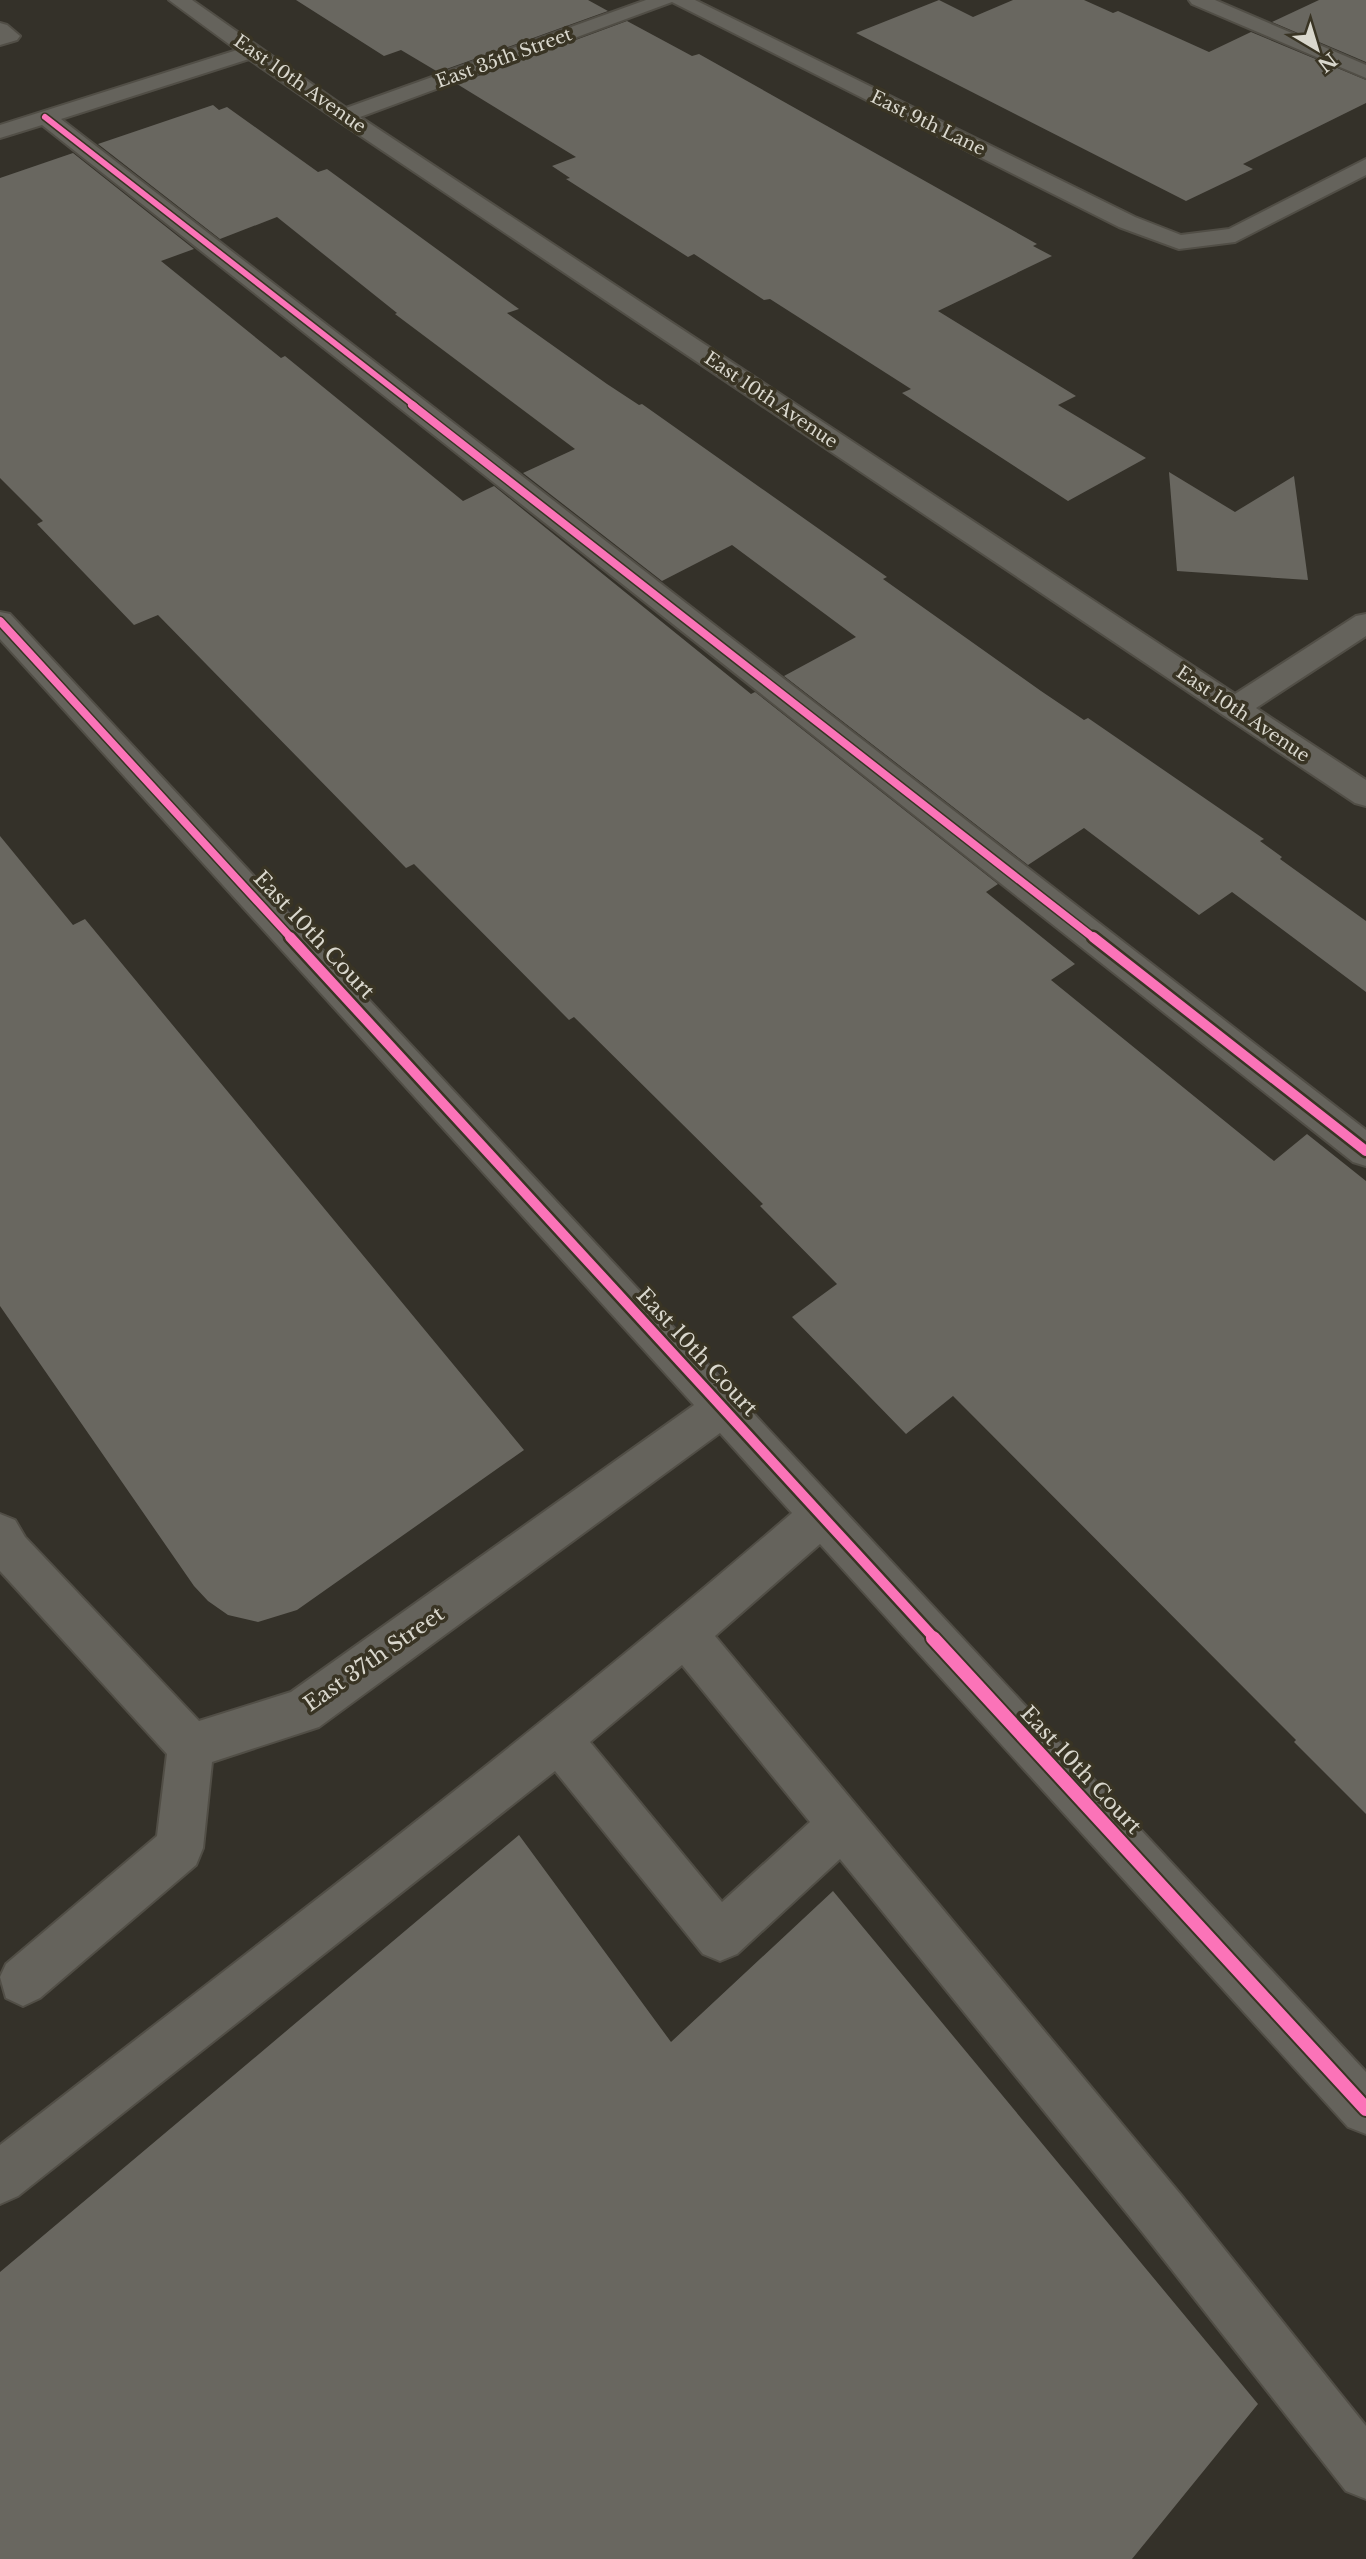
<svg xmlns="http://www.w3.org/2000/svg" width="1366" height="2559" viewBox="0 0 1366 2559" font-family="'Libre Baskerville',serif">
<rect width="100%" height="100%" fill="#343129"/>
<!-- building -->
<g fill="#696760">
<polygon points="296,0 588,0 608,11 438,72 401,50 384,56"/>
<polygon points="939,0 973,17 1013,0 1084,0 1113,13 1118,11 1209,52 1251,32 1366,80 1366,103 1243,164 1253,169 1186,201 856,33"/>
<polygon points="1319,0 1366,0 1366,62 1272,22"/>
<polygon points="627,21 692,56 699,54 1037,244 1033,246 1052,256 938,311 1076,396 1058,405 1146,458 1068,501 902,393 911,389 770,299 764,300 694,254 688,257 566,179 570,178 552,166 576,157 457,84"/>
<polygon points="213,105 219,110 227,107 318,172 327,169 519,309 507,313 607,384 639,405 642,404 887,577 883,579 1041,691 1084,720 1088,718 1264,839 1260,841 1282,857 1280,859 1366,921 1366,992 1232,892 1199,915 1084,828 1028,865 784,676 856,637 732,545 662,581 523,473 575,449 395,314 397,313 277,217 220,239 98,144"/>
<polygon points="73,153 194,249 161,261 281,358 285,356 463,501 494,486 751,694 755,692 998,884 986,892 1075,964 1051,980 1274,1161 1307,1134 1366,1181 1366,1814 1294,1742 1296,1740 953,1396 906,1434 792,1317 837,1284 760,1206 763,1204 574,1017 569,1020 414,864 406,868 158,615 134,625 37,524 43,521 0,478 0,178"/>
<polygon points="1169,472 1235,512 1294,476 1308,580 1177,571"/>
<polygon points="0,836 73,925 85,919 524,1450 297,1610 258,1622 228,1615 208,1601 194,1586 0,1306"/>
<polygon points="519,1835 671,2042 833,1891 1258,2404 1132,2559 0,2559 0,2272"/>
</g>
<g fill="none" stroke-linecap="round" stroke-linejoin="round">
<defs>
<g id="minor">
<polygon points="169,0 192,0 346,108 646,0 695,0 1135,217 1181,235 1229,229 1366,159 1366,175 1235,242 1179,249 1119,227 672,2 360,117 1235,694 1356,616 1366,614 1366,636 1256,708 1366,780 1366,806 1355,803 1223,715 337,120 249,59 61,119 1366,1130 1366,1166 1353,1162 42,125 0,138 0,125 237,50"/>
<polygon points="1189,0 1215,0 1366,65 1366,78 1192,4"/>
<polygon points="0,23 7,25 20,36 17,40 0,45"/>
<path d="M0,612L10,614L1366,2072V2134L1348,2127L820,1544L715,1636L1181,2195L1366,2426V2499L1346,2491L1143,2233L840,1859L737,1954L720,1961L703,1954L555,1771L18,2196L0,2204V2145C266,1938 536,1734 792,1513L720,1433L319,1727L212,1762L203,1848L196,1865L40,1998L23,2006L6,1998L0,1977L6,1964L157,1836L167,1754L0,1571V1514L15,1520L25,1537L199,1721L291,1692L694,1405L0,639ZM682,1665L810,1822L722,1902L590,1742Z"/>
</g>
</defs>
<!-- minor casing -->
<use href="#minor" stroke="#514e46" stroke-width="4"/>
<!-- minor -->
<use href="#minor" fill="#65635c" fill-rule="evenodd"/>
<defs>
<polyline id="cycleway-far3" points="45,117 415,406"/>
<g id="cycleway-far2">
<polyline points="412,405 1095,939"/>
<polyline points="0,621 292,939"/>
</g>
<g id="cycleway-far1">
<polyline points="290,937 935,1639"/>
<polyline points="1093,937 1366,1151"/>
</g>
<polyline id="cycleway" points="933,1638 1366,2109"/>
</defs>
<!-- cycleway-far3 casing -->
<use href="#cycleway-far3" stroke="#393424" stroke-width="9"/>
<!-- cycleway-far2 casing -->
<use href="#cycleway-far2" stroke="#393424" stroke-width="11"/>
<!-- cycleway-far1 casing -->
<use href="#cycleway-far1" stroke="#393424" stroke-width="15"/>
<!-- cycleway casing -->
<use href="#cycleway" stroke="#393424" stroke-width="18"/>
<!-- cycleway-far3 -->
<use href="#cycleway-far3" stroke="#fb73b8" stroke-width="6"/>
<!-- cycleway-far2 -->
<use href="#cycleway-far2" stroke="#fb73b8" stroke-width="8"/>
<!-- cycleway-far1 -->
<use href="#cycleway-far1" stroke="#fb73b8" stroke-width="10"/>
<!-- cycleway -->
<use href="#cycleway" stroke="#fb73b8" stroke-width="14"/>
</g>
<g text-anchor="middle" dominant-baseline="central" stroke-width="7" stroke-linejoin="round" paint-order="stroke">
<!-- far-street labels -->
<g font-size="18" fill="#d9d7cd" stroke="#393424">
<text transform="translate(504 58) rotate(-20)">East 35th Street</text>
<text transform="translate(300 84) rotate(35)">East 10th Avenue</text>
<text transform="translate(928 123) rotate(26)">East 9th Lane</text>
<text transform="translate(771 400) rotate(34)">East 10th Avenue</text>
<text transform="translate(1243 714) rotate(34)">East 10th Avenue</text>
</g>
<!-- street labels -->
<g font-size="21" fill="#d9d7cd" stroke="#393424">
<text transform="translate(314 935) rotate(47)">East 10th Court</text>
<text transform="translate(697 1352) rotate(47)">East 10th Court</text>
<text transform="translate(374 1659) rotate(-35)">East 37th Street</text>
<text transform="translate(1081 1770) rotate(47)">East 10th Court</text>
</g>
</g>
<!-- north arrow -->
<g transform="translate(1317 49) rotate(142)" stroke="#393424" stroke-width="5" paint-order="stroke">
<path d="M0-5L12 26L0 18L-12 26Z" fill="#d9d7cd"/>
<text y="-10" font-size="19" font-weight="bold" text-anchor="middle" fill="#d9d7cd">N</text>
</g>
</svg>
